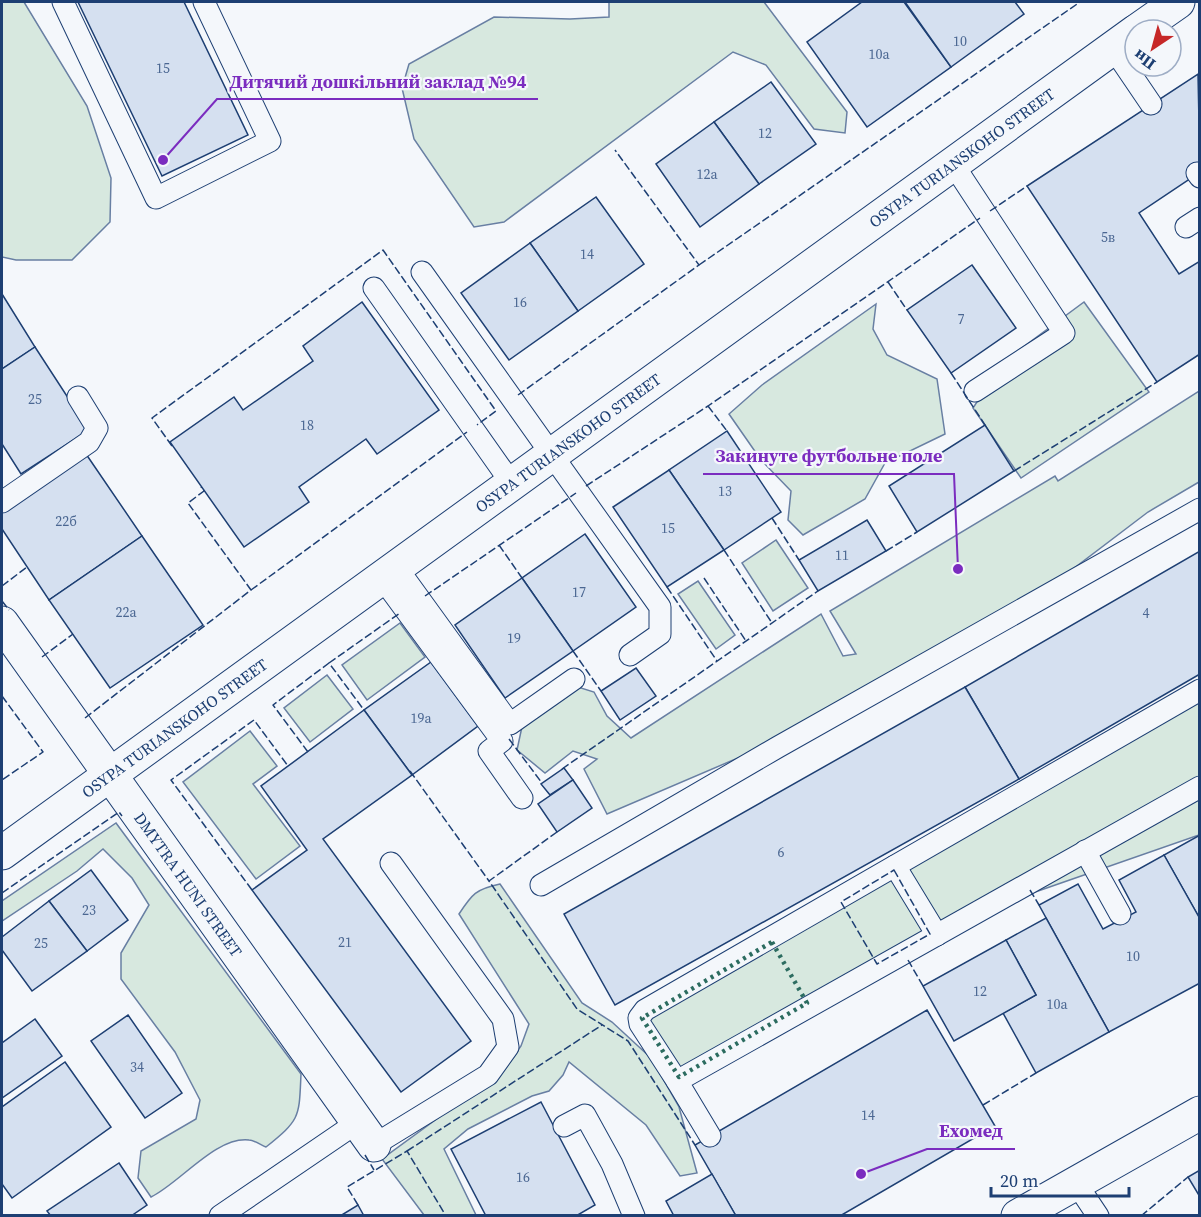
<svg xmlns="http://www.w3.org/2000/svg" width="1201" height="1217" viewBox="0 0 1201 1217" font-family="'Source Serif 4',serif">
<rect width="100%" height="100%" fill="#f4f7fb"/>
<!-- green -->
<g fill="#d7e8df" stroke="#687fa3" stroke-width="1.5">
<polygon points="2,2 24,2 87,106 111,178 110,222 72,260 16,260 2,257"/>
<polygon points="609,2 764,2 847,112 845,133 814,129 766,65 733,52 504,222 474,227 414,139 402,88 409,64 494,17 570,19 609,17"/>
<polygon points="1084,302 1149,392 1021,478 973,408 1003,362"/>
<polygon points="876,304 873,329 887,355 937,379 945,434 885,463 865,499 803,535 788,520 791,491 761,460 729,414 762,385"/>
<polygon points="1199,391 1199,482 1148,512 1015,613 822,722 607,814 584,769 597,759 573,751 545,773 517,750 523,722 578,687 594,692 607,716 631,738 821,614 843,656 856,654 830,611 1055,476 1058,481"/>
<polygon points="776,540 808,588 773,611 742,563"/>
<polygon points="698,581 735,635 716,649 678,594"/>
<polygon points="400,623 425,657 367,700 342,665"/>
<polygon points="327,675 353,709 310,742 284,708"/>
<polygon points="1199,694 1199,835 1018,898 677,1081 641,1013"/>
<polygon points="250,731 277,766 253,784 300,846 256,879 183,782"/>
<path d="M116,823L301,1074C299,1117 301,1119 266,1147C261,1145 254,1140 249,1140C216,1136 180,1183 151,1197L138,1178L141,1151L196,1119L200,1100L175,1052L121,979V953L149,905L132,878L103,849L77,871L2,921V901Z"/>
<path d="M500,884L582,1003L612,1022L651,1058L679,1107L697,1173L680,1176L646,1125L569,1062L563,1075L549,1091L532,1096L468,1129L444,1149L476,1215H424L382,1159L505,1069L521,1046L529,1024L459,914C472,894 476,889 500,884Z"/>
</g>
<!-- building -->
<g fill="#d5e0f0" stroke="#1d3f73" stroke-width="1.5">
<polygon points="78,2 184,2 248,135 162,176"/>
<polygon points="862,2 904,2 951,67 867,127 807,42"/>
<polygon points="905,2 1015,2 1024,14 951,67"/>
<polygon points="1198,74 1200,172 1139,213 1179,274 1200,261 1200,354 1157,382 1027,186"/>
<polygon points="771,82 816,144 759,184 714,122"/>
<polygon points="714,122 759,184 700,227 656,164"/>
<polygon points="596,197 644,264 578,311 530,243"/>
<polygon points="530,243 578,311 509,360 461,293"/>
<polygon points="972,265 1016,328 951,373 907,310"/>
<polygon points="2,294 35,347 2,369"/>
<polygon points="362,302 439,410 377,454 366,439 299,487 309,502 244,547 170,442 234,397 243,410 313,361 303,346"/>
<polygon points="35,347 89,430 21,474 2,444 2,369"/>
<polygon points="985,425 1014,471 917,532 889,486"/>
<polygon points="727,431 781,512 724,550 669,470"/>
<polygon points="86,454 142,536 49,600 2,529 2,512"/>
<polygon points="669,470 724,550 667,587 613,507"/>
<polygon points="867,520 886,551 818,591 799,560"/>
<polygon points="585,534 636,607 573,651 522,578"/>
<polygon points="142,536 203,625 110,688 49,600"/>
<polygon points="1200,551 1200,674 1019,779 965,687"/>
<polygon points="522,578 573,651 505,698 455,625"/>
<polygon points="431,662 478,726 412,775 364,710"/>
<polygon points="636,668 656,696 620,720 601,691"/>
<polygon points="965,687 1019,779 615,1005 564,914"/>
<polygon points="364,710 412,775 323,839 471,1041 401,1092 252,890 307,850 261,786"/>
<polygon points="564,768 573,780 550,795 541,784"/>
<polygon points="573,780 592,808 557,832 538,804"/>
<polygon points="1200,835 1200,919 1164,855"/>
<polygon points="1164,855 1200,919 1200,983 1109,1032 1039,905 1078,884 1103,929 1136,912 1119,880"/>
<polygon points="91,870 128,920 87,951 49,901"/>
<polygon points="49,901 87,951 32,991 2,950 2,937"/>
<polygon points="1046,918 1109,1032 1036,1073 1003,1013 1036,995 1006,940"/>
<polygon points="1006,940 1036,995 954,1041 923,986"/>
<polygon points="927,1010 995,1126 840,1216 736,1216 695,1145"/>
<polygon points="128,1015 182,1093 145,1118 91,1041"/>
<polygon points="35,1019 62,1056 2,1098 2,1043"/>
<polygon points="65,1062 111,1127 12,1198 2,1184 2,1107"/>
<polygon points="541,1102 595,1205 576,1216 486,1216 451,1149"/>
<polygon points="119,1163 147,1205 131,1216 51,1216 47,1211"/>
<polygon points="1200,1170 1200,1197 1188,1177"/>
<polygon points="712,1174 736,1216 674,1216 666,1201"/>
<polygon points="358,1205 364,1216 340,1216"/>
</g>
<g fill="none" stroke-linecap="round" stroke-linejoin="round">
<defs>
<g id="service">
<polyline points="63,2 156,198 270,141 204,2"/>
<polyline points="1113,48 1151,104"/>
<polyline points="953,164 1064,333 975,391"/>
<polyline points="1197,173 1200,177"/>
<polyline points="1186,227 1200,218"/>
<polyline points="422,272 660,607 660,634 630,655"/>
<polyline points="374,288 512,484"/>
<polyline points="2,502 89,442 97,428 78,397"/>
<polyline points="397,568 510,724 574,679"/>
<polyline points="382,578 502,741 489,751 522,798"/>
<polyline points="1085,851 1120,914"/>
<polyline points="895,866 937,935"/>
<polyline points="541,885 778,747 1200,509"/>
<polyline points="677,1081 640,1024 639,1018 645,1010 1200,690"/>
<polyline points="564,1126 585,1115 612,1164 634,1216"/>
<polyline points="710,1136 677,1081 1200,787"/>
<polyline points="374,1145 488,1075 508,1047 503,1019 391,863"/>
<polyline points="1076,1183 1098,1216"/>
<polyline points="220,1216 358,1122"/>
</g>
<g id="minor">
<polyline points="1138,30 1178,2"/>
<path id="s1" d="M2,623L374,1145"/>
<path id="s2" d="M2,853L1135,32"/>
</g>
<polyline id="secondary" points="1018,1216 1200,1113"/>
</defs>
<!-- service casing -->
<use href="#service" stroke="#1d3f73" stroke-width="23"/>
<!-- minor casing -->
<use href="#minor" stroke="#1d3f73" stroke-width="35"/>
<!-- secondary casing -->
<use href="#secondary" stroke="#1d3f73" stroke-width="35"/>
<!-- service -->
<use href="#service" stroke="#f4f7fb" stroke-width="21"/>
<!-- minor -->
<use href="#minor" stroke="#f4f7fb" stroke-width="33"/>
<!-- secondary -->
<use href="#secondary" stroke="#f4f7fb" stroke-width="33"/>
<!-- hedge -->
<polygon stroke="#2c6c60" stroke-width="4.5" stroke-dasharray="3 4.5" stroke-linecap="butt" points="772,942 807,1003 679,1077 642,1018"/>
<!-- fence -->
<g stroke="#1d3f73" stroke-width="1.5" stroke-dasharray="8 3" stroke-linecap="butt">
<polyline points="990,211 1027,186"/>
<polyline points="699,265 1080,2"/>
<polyline points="888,282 907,310"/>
<polyline points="951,373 985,425"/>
<polyline points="518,395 699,265 615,150"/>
<polyline points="708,406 727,431"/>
<polyline points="172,446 152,418 383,250 496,411 477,425"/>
<polyline points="1014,471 1157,382"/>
<polyline points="586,486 708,406 980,218"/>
<polyline points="772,518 799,560"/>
<polyline points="499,545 522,578"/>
<polyline points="724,550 772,623"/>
<polyline points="886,551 917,532"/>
<polyline points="704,578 746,641"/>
<polyline points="2,586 27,567"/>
<polyline points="667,587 717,661"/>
<polyline points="251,590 467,432"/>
<polyline points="425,596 576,493"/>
<polyline points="2,601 9,610"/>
<polyline points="573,651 601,691"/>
<polyline points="42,657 73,634"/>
<polyline points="329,663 400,613"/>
<polyline points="2,696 43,752 2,780"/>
<polyline points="85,718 251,590 188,503 204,491 201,487"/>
<polyline points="509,739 542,783"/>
<polyline points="308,752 273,705 329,663 364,710"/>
<polyline points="562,769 818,591"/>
<polyline points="410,771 489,881"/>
<polyline points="557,832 489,881 577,1009 628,1041 695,1145"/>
<polygon points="894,870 930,934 877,964 841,902"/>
<polyline points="252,890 171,780 254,720 288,766"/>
<polyline points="1030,890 1039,905"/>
<polyline points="2,893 119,812 122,816"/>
<polyline points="908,960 923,986"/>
<polyline points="983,1105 1036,1073"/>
<polyline points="407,1151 602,1025"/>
<polyline points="365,1155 374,1170"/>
<polyline points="358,1205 347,1187 407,1151 446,1216"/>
<polyline points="1141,1216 1188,1177"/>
</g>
</g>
<g text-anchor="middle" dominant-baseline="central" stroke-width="4.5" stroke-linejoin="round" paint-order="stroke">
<!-- number labels -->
<g font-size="14" fill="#4b6792">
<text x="960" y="41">10</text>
<text x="879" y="54">10а</text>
<text x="163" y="68">15</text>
<text x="765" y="133">12</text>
<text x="707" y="174">12а</text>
<text x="1108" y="237">5в</text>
<text x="587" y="254">14</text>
<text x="520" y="302">16</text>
<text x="961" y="319">7</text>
<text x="35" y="399">25</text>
<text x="307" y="425">18</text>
<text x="725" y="491">13</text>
<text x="66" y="521">22б</text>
<text x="668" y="528">15</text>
<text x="842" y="555">11</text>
<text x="579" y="592">17</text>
<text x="126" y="612">22а</text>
<text x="1146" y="613">4</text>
<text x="514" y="638">19</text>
<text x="421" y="718">19а</text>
<text x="781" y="852">6</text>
<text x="89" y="910">23</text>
<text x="345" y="942">21</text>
<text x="41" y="943">25</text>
<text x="1133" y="956">10</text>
<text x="980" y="991">12</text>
<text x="1057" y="1004">10а</text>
<text x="137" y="1067">34</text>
<text x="868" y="1115">14</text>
<text x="523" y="1177">16</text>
</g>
<!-- street labels -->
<g font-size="16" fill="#1d3f73" stroke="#f4f7fb">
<text stroke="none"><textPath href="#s2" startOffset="1185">OSYPA TURIANSKOHO STREET</textPath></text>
<text stroke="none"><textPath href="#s2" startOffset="699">OSYPA TURIANSKOHO STREET</textPath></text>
<text stroke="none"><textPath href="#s2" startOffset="213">OSYPA TURIANSKOHO STREET</textPath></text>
<text stroke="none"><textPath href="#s1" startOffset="321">DMYTRA HUNI STREET</textPath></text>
</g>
</g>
<!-- callouts -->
<path fill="none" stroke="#7b2cbf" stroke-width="2" d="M163 160L217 99H538M958 569L954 474H703M861 1174L927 1149H1015"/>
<g fill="#7b2cbf" stroke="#f4f7fb" stroke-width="2">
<circle cx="163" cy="160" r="6"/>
<circle cx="958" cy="569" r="6"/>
<circle cx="861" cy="1174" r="6"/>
</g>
<g font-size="18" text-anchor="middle" font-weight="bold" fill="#7b2cbf" stroke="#f4f7fb" stroke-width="4.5" stroke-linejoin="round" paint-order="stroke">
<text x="378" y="88">Дитячий дошкільний заклад №94</text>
<text x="829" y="462">Закинуте футбольне поле</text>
<text x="971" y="1137">Ехомед</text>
</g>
<!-- border -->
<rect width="1201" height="1217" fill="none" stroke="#1d3f73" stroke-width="6"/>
<!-- north arrow -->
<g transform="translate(1153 48) rotate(216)"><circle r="28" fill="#f4f7fb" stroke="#9eadc5" stroke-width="1.5"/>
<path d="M0-4.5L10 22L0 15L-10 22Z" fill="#c62828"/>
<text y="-9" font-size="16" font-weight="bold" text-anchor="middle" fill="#1d3f73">Пн</text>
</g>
<!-- scale -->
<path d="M991 1187v9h138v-9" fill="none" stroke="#1d3f73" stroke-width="3"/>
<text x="1000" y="1187" font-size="18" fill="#1d3f73" stroke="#f4f7fb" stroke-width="4.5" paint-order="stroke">20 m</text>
</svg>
